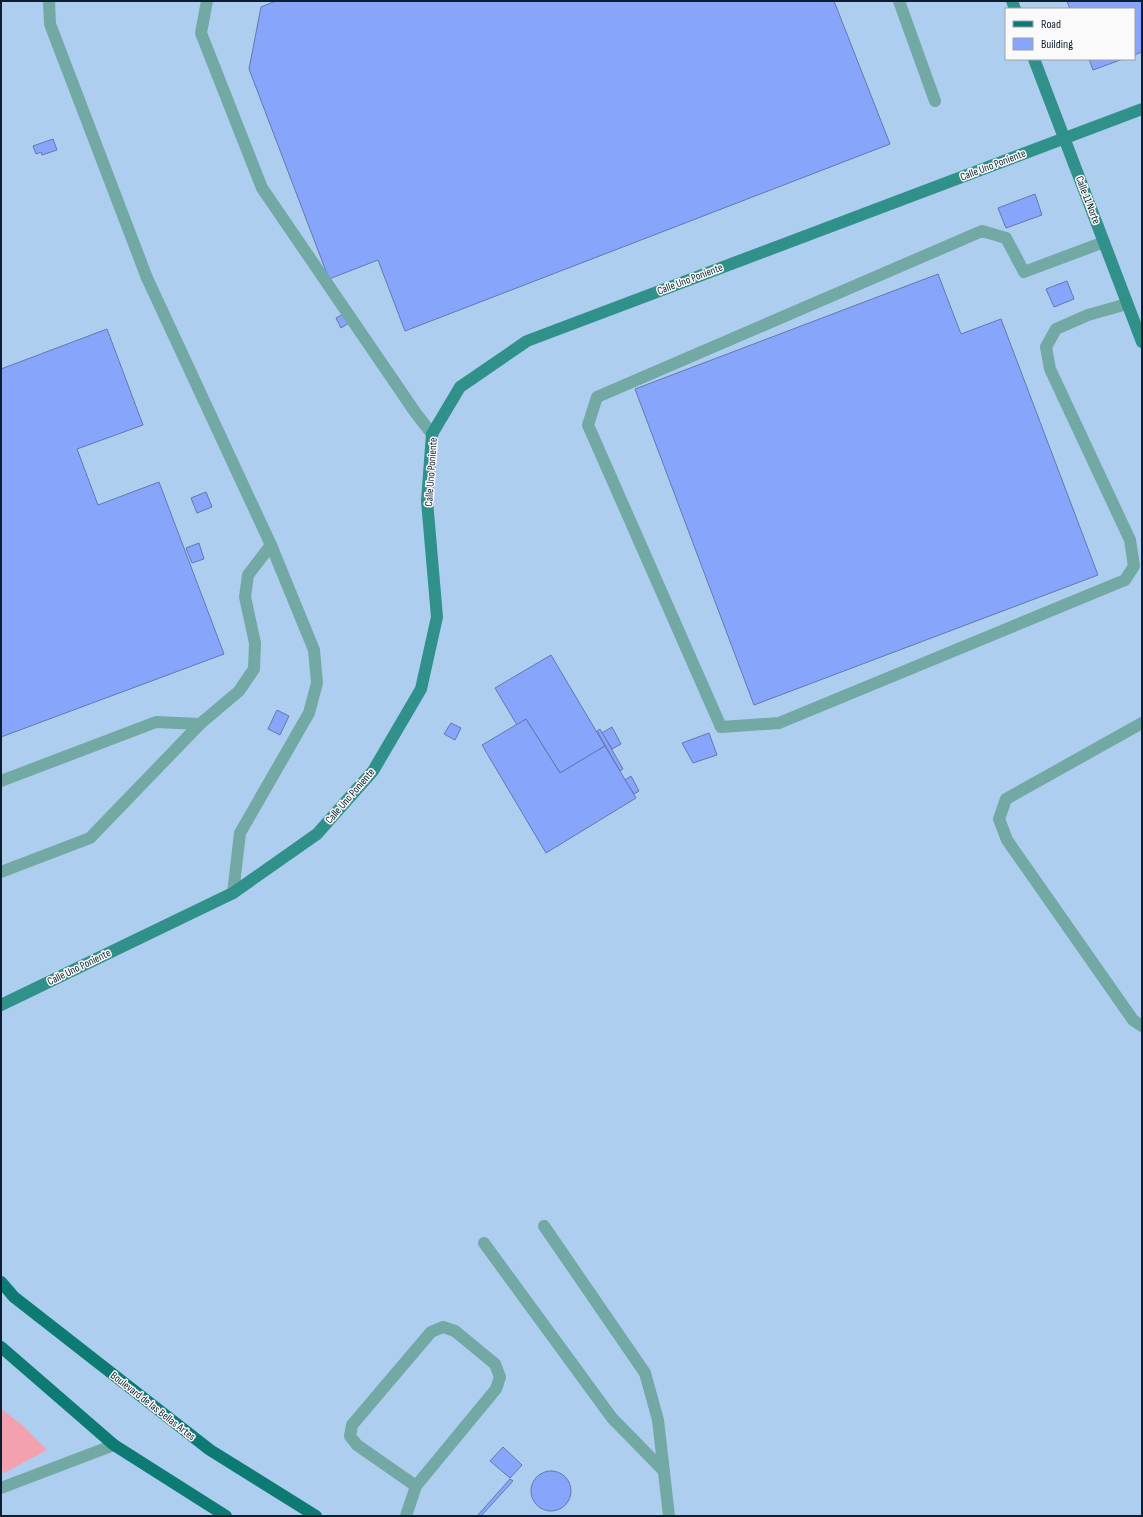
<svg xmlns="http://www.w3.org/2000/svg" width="1143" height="1517" viewBox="0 0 1143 1517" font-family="'Sofia Sans Condensed',sans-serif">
<rect width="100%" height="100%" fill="#bfddfc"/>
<!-- built -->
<path fill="#adceef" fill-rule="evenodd" d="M1,1H1142V1516H1ZM1006,9H1134V59H1006Z"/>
<!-- green -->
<polygon fill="#f4a1af" points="1,1409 22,1425 47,1450 4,1473 1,1470"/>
<!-- building -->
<g fill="#87a5fb" stroke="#6477af">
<polygon points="276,1 834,1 890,144 405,331 378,260 329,279 249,69 261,7"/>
<polygon points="1067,1 1142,1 1142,52 1134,55 1134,9 1070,9"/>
<polygon points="1089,59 1123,59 1093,70"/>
<polygon points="53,139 57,150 42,155 41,152 36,154 33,146"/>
<polygon points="1035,194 1042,215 1006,228 998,208"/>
<polygon points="938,274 961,334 1001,319 1098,575 754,705 635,389"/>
<polygon points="1067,281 1074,299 1054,307 1046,289"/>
<polygon points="343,314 349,323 341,328 336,318"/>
<polygon points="107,329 143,425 77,449 98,505 159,482 224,654 1,737 1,369"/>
<polygon points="206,492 212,507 197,513 191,498"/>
<polygon points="199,543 204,559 192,563 186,548"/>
<polygon points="551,655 605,746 560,773 526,719 517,725 495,688"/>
<polygon points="277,710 289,716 280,735 268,729"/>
<polygon points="526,719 560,773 605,746 636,798 546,853 482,745"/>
<polygon points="451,723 461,728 455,740 444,734"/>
<polygon points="612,727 621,744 612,749 602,733"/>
<polygon points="600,729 623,769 620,771 597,731"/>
<polygon points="709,733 717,755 693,763 682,743"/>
<polygon points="631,776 639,791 634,794 625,780"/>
<polygon points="503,1447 522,1465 510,1478 490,1461"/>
<circle cx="551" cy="1491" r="20"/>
<polygon points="510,1479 513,1481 481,1516 477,1516"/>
</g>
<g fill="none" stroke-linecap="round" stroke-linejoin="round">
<!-- lane -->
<g stroke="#72a9a4" stroke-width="12">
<polyline points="49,1 50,24 147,278 271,545 314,650 317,683 309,713 240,833 233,893"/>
<polyline points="207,1 201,33 262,188 415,412 432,434"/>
<polyline points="899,1 935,101"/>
<polyline points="1104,242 1024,272 1006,238 982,231 597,397 588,425 721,727 779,723 1125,580 1134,566 1130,540 1050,369 1046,347 1056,329 1088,315 1127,304"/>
<polyline points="1142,723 1006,799 999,819 1007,840 1133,1020 1142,1026"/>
<polyline points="1,781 156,722 200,724"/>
<polyline points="1,872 90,838 200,724 239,691 254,669 255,643 245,597 248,575 271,545"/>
<polyline points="544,1226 645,1373 658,1420 669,1516"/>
<polyline points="484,1243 612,1418 664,1471"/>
<polyline points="1,1488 114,1445"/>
<polyline points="406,1516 416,1486 496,1389 500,1377 495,1364 455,1331 443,1327 431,1332 352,1425 350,1436 357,1445 416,1486"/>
</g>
<!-- secondary -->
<g stroke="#30908a" stroke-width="12">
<polyline points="1012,1 1015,9"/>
<polyline points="1034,59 1142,342"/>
<polyline points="1,1005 233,893 317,834 373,771 421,689 437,617 427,501 432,434 460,387 527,341 1142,109"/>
</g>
<!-- primary -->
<g stroke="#0d7a74" stroke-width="12">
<polyline points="1,1282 14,1297 210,1450 316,1516"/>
<polyline points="1,1347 114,1445 226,1516"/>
</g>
</g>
<g text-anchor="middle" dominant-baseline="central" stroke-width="3" stroke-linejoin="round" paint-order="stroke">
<!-- street labels -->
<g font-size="11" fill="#0b1f31" stroke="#fafafa">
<text transform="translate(993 165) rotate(-21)">Calle Uno Poniente</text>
<text transform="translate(1088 200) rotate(69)">Calle 11 Norte</text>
<text transform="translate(690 279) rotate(-21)">Calle Uno Poniente</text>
<text transform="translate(431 472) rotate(-86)">Calle Uno Poniente</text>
<text transform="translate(350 796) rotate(-49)">Calle Uno Poniente</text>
<text transform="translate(79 967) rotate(-26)">Calle Uno Poniente</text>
<text transform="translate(153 1406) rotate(38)">Boulevard de las Bellas Artes</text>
</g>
</g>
<!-- border -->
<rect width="1143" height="1517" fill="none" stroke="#0b1f31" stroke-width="4"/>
<!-- legend -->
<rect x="1005" y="8" width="130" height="52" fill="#fafafa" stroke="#9aa2aa"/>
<rect x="1013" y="21" width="20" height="6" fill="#0d7a74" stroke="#9aa2aa"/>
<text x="1041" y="28" font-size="12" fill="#0b1f31">Road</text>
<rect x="1013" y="38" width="20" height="12" fill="#87a5fb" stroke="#9aa2aa"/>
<text x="1041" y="48" font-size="12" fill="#0b1f31">Building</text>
</svg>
